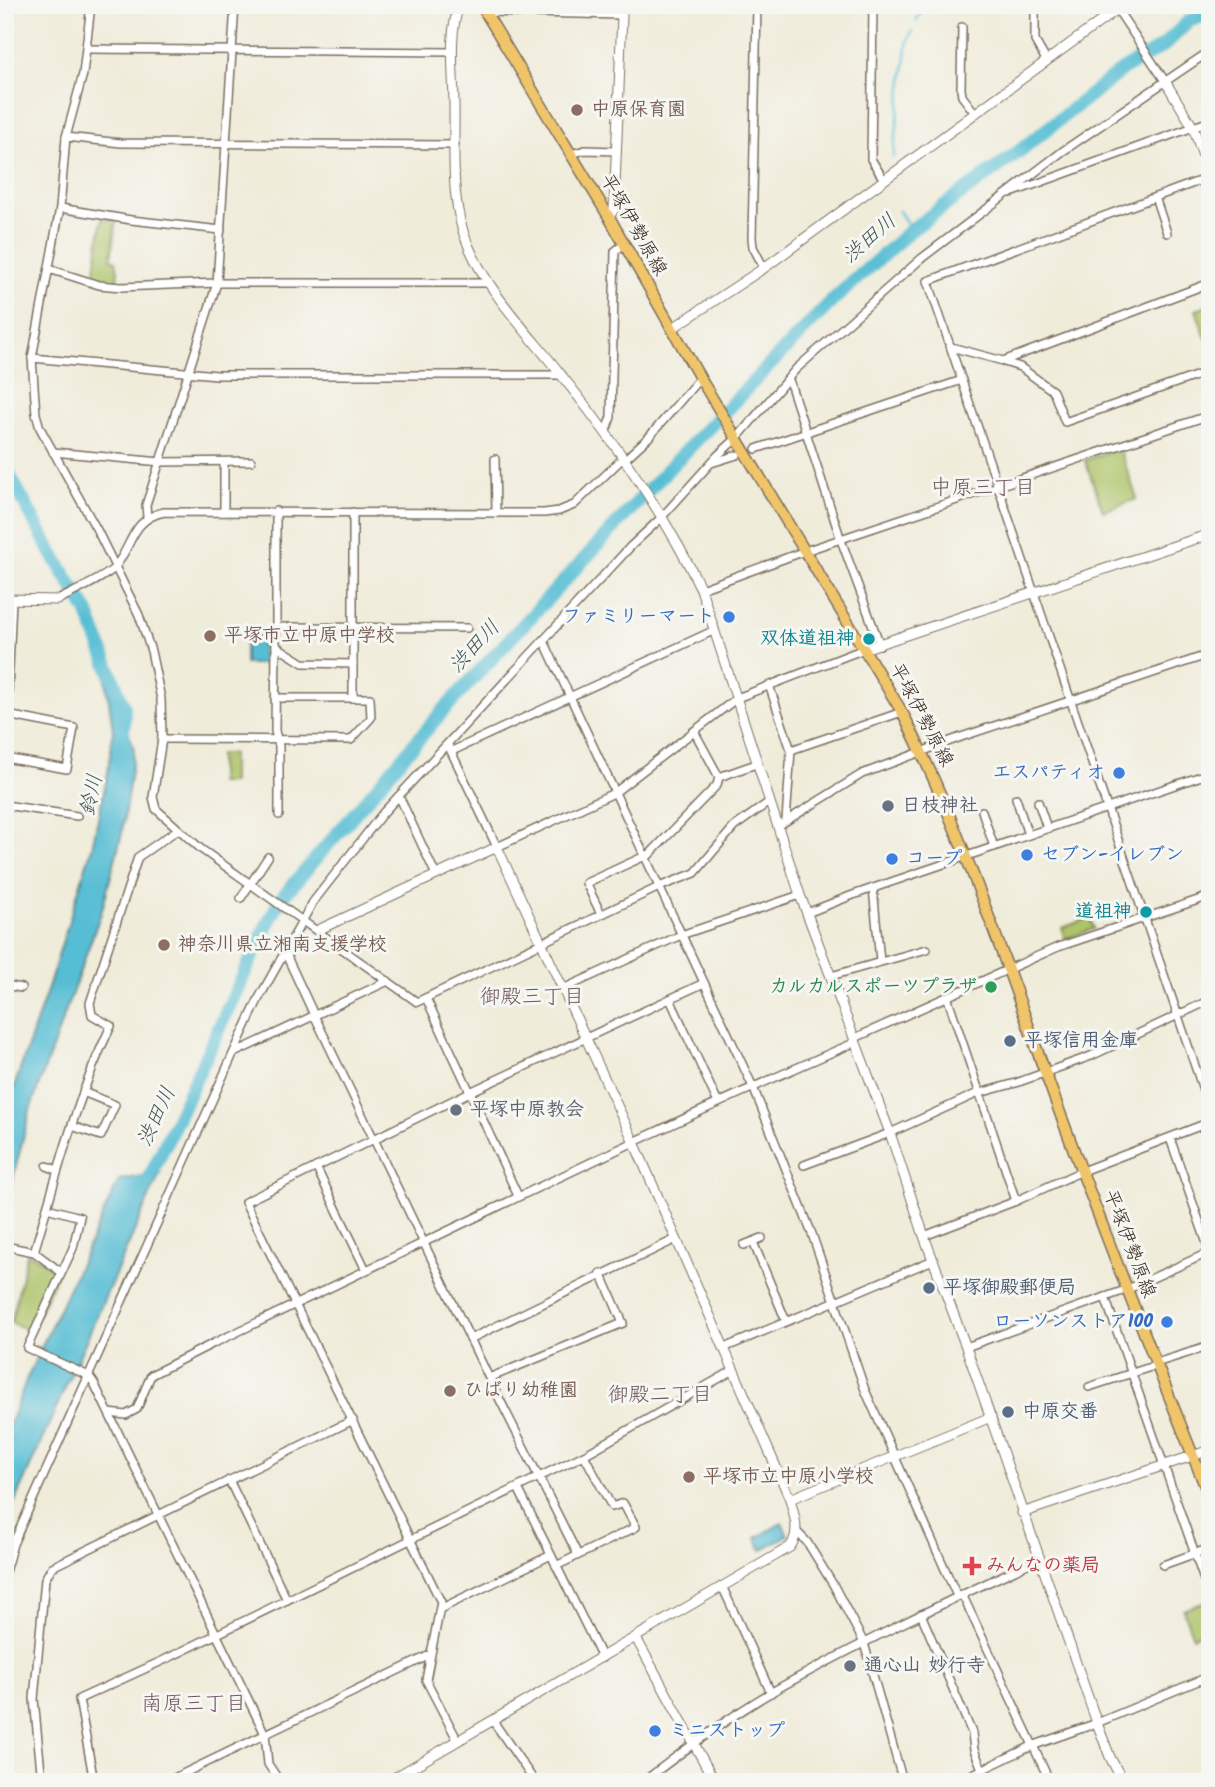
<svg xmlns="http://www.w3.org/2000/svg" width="1215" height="1787" viewBox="0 0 1215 1787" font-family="Kalam,'Klee One',sans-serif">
<rect width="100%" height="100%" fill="#f6f6f2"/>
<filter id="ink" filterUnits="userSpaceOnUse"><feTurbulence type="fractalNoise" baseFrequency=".0143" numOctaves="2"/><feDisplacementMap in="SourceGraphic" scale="14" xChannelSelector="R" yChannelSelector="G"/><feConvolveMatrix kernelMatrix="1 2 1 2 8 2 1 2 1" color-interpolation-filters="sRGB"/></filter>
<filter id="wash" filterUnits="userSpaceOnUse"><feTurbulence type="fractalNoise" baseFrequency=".00686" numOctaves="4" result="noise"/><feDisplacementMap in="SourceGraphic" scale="28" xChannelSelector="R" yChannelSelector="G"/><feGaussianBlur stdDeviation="1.57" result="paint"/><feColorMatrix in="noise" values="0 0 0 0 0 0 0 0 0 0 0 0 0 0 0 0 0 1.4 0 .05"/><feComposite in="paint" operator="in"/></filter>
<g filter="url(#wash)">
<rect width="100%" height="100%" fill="#f0ecda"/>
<!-- green -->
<g fill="#adc469" stroke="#747744" stroke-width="2">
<polygon points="102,218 116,220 111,259 116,261 118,272 116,283 94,279"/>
<polygon points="1210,305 1210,337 1206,338 1196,310"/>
<polygon points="1117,449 1120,450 1137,499 1103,511 1085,460"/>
<rect x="219" y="754" width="13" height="29"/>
<polygon points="1090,918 1094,929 1065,939 1062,928"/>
<polygon points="27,1254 39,1258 57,1274 31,1331 11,1323"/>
<polygon points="1203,1602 1210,1619 1210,1629 1193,1637 1183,1610"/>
</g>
<!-- water -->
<g fill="#57bed4" stroke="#497479" stroke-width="2">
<polygon points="245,634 262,634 263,664 245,664"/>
<polygon points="102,651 134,749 122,833 102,910 30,1110 5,1211 5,1114 49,985 92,847 108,772 113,730"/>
<polygon points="160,1173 11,1510 5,1527 5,1436 27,1378 119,1180"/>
<polygon points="782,1523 788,1535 762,1550 756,1538"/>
</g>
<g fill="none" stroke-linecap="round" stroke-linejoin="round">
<!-- stream -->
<g stroke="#57bed4" stroke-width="2.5">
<polyline points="916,21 926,5"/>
<polyline points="1189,21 1198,5"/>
<polyline points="893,157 908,41 912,31"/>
<polyline points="899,211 911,230"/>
</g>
<!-- river -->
<g stroke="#57bed4" stroke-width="14">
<polyline points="5,464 11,478 50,550 87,611 124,707 123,738"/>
<polyline points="144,1190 264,931 280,900 441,713 672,465 834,299 911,230 1013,156 1122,70 1163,46 1189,21 1210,13"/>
</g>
</g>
</g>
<g filter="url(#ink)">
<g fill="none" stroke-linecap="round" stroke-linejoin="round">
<defs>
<g id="minor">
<polyline points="91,5 83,74 66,137 60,208 32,358 36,414 40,428 97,530 139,615 151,651 161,699 162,739 153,797 156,809 201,849 417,1002 659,887 695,873 734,827 769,802"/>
<polyline points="757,5 752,238 753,247 764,268"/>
<polyline points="873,5 871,159 884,180"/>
<polyline points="1035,5 1035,41 1046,60"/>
<polyline points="1117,9 1165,81"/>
<polyline points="485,12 622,15 622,5"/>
<polyline points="962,27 961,89 962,96 975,113"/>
<polyline points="87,49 453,52"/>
<polyline points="66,137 121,143 455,145"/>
<polyline points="571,154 585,150 617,151"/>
<polyline points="1210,177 928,281 1210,1110"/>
<polyline points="1011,193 1210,121"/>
<polyline points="1155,197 1167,233"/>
<polyline points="60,208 131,220 221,230"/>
<polyline points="49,269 99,285 121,287 217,283 489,283"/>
<polyline points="951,347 1003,361 1210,283"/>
<polyline points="32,358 217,375 562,375"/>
<polyline points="1004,362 1020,367 1053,391 1065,422 1210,371"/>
<polyline points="789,380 841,540 880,645"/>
<polyline points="606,431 611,417 615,251 623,245"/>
<polyline points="756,449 962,380"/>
<polyline points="53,452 161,462 251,461"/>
<polyline points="495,459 496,513"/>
<polyline points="624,460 649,437 700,378"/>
<polyline points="224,462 224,512"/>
<polyline points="711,463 737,455"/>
<polyline points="276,511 276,646 303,663 353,664"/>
<polyline points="147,517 146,505 217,283 235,5"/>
<polyline points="701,589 805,551 1210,415"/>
<path d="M58,600C71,593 107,577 115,567C133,545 131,519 164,512L544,513L559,511L574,505L623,458"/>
<polyline points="275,627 467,628"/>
<polyline points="544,641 753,1087 812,1234 865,1390 957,1596"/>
<polyline points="276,646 275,731 279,746 279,815"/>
<polyline points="769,685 791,750 786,821"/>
<polyline points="353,698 353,512"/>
<polyline points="162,739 351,740 371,718 370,698 275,698"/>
<polyline points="448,745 497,847 614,793 737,698 864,649"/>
<polyline points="791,750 902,712"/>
<polyline points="452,751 715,630"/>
<polyline points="5,758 67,769 74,728 7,715"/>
<polyline points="5,760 12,600"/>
<polyline points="719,777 756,764"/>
<polyline points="399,796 436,875"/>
<polyline points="1016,798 1028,835"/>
<polyline points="1038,802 1047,828"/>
<polyline points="5,805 77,816"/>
<polyline points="982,811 994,847"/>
<polyline points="778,826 862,774 961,737 1210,654"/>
<polyline points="646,858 717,785 719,777 694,731"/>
<polyline points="873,888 880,961"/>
<polyline points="241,898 268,857"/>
<polyline points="807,913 853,895 1210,773"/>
<polyline points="601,914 586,883 645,856"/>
<polyline points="287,947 288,959 315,1017 489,1378 578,1555"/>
<polyline points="831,976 927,949"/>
<polyline points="5,985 21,988"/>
<polyline points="563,989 681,935 800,895"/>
<polyline points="947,996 1016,1201"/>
<polyline points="426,998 470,1092 245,1202 441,1602 426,1680 458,1741"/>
<polyline points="670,999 718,1103"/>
<polyline points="855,1038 1058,947 1210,896"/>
<polyline points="234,1053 388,981"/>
<polyline points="72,1126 101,1136 115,1105 83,1092"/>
<polyline points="1170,1138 1210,1252"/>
<polyline points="804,1165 890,1133 976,1094 1016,1083 1091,1056 1210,1000"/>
<polyline points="47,1166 57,1170"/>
<polyline points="316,1167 366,1270"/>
<polyline points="518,1196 470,1092 704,983"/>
<polyline points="47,1208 80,1217 73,1248 27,1348 89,1376 94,1383 265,1734 268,1764 280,1782"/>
<polyline points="924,1236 1016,1201 1082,1171 1210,1122"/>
<polyline points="753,1242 786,1321"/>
<polyline points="744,1245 762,1238"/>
<polyline points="5,1246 34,1252 61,1272"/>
<path d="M34,1252C57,1175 76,1098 111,1026L92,1015L90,1003L138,857L177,830"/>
<polyline points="1105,1297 1210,1597"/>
<polyline points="470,1339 676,1239"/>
<polyline points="966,1347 1128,1289 1210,1252"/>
<polyline points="724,1348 933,1260"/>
<polyline points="1156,1363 1210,1346"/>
<polyline points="489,1378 623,1323 601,1273"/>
<polyline points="1089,1387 1157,1365"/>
<path d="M109,1413L126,1415L137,1409L151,1375L214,1343C428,1242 639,1135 856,1042"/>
<polyline points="229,1480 287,1600"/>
<polyline points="518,1488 602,1658"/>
<polyline points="797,1532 807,1542 834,1586 864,1643 903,1782"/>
<polyline points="1163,1565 1210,1548"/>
<polyline points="556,1566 636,1527 623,1503 612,1507 584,1455"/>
<polyline points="5,1572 13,1544 233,1054 259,998 313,902 382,814 631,546 661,518 717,456 737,438 796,369 922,258 1063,151 1210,51"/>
<polyline points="722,1586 771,1693"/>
<polyline points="962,1594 1050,1782"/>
<polyline points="440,1609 551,1555"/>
<polyline points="921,1614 972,1733 974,1750 983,1771"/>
<polyline points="493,1721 535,1782"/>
<polyline points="42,1782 34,1699 45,1579 52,1567 353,1420"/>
<polyline points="94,1782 79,1699 164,1660 584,1455 734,1370"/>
<polyline points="166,1782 430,1655"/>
<path d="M643,1782C684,1750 726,1719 770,1693C857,1644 948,1601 1038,1559"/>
<polyline points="956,1782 1032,1746 1097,1723 1210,1676"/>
</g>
<g id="tertiary">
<path d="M459,5C448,36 454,73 454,106C455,153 449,203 469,247C489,294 531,336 562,376C615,442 664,513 701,589L800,895L890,1133L924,1236L966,1347L1097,1723L1110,1757L1123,1782"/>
<polyline points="1165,81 1193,127 1210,176"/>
<polyline points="609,217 614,209 622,15"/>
<polyline points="673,328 764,268 1123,5"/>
<polyline points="5,599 58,600"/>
<polyline points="864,649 1210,534"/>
<path d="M318,930L497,847L634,1142L790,1499C794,1515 801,1532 790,1547L387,1782"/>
<polyline points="790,1499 991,1417"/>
<polyline points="1022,1513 1210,1450"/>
<polyline points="636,1638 715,1782"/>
</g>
<path id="primary" d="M481,5L609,217L700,378L902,712C960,827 1001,951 1045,1072C1097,1215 1153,1357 1210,1498"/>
</defs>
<!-- minor casing -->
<use href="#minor" stroke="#7a6e60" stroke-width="10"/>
<!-- tertiary casing -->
<use href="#tertiary" stroke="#7a6e60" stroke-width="11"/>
<!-- primary casing -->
<use href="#primary" stroke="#7a6e60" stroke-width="13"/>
<!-- minor -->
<use href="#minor" stroke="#fff" stroke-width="7"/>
<!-- tertiary -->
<use href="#tertiary" stroke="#fff" stroke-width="9"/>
<!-- primary -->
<use href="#primary" stroke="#f0c469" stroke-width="10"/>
</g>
</g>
<!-- markers -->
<g fill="#8d6e63" stroke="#f6f6f2" stroke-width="2.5">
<circle cx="577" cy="110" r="7"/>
<circle cx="210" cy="636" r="7"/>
<circle cx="164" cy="945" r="7"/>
<circle cx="450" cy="1391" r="7"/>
<circle cx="689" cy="1477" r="7"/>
</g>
<g fill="#3f7fe0" stroke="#f6f6f2" stroke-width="2.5">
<circle cx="729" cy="617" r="7"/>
<circle cx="1119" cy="773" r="7"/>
<circle cx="1027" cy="855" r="7"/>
<circle cx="892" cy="859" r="7"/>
<circle cx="1167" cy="1322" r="7"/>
<circle cx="655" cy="1731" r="7"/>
</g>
<g fill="#0f9aa8" stroke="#f6f6f2" stroke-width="2.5">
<circle cx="869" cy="639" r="7"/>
<circle cx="1146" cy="912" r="7"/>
</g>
<g fill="#6b7280" stroke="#f6f6f2" stroke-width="2.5">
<circle cx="888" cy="806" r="7"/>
<circle cx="456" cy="1110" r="7"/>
<circle cx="850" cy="1666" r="7"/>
</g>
<circle fill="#2e9e5b" stroke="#f6f6f2" stroke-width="2.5" cx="991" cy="987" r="7"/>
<g fill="#5c6f8a" stroke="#f6f6f2" stroke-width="2.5">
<circle cx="1010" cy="1041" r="7"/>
<circle cx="929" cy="1288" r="7"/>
<circle cx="1008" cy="1412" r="7"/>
</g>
<path fill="#e0444e" stroke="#f6f6f2" stroke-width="2.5" d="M968.5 1555.5h7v7h7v7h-7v7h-7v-7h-7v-7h7z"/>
<g text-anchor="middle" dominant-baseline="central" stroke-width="6" stroke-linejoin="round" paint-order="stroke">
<!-- education labels -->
<g font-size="19" font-weight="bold" fill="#785e54" stroke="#f6f6f2" text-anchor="start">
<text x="591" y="110">中原保育園</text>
<text x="224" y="636">平塚市立中原中学校</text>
<text x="178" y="945">神奈川県立湘南支援学校</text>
<text x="464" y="1391">ひばり幼稚園</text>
<text x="703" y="1477">平塚市立中原小学校</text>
</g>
<!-- street labels -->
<g font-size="19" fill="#3b2a1e" stroke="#f6f6f2">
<text transform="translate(633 225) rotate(60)">平塚伊勢原線</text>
<text transform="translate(921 715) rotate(62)">平塚伊勢原線</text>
<text transform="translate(1129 1244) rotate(69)">平塚伊勢原線</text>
</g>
<!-- shop labels -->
<g font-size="19" font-weight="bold" fill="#366cbe" stroke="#f6f6f2" text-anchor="end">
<text x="715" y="617">ファミリーマート</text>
<text x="1105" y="773">エスパティオ</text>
<text x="1041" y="855" text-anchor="start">セブン-イレブン</text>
<text x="906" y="859" text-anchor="start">コープ</text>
<text x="1153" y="1322">ローソンストア100</text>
<text x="669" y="1731" text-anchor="start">ミニストップ</text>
</g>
<!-- culture labels -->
<g font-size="19" font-weight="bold" fill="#0d838f" stroke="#f6f6f2" text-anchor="end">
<text x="855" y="639">双体道祖神</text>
<text x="1132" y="912">道祖神</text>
</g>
<!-- worship labels -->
<g font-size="19" font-weight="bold" fill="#5b616d" stroke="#f6f6f2" text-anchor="start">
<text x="902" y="806">日枝神社</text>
<text x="470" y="1110">平塚中原教会</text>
<text x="864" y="1666">通心山 妙行寺</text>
</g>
<!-- leisure labels -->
<g font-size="19" font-weight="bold" fill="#27864d" stroke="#f6f6f2" text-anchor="end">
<text x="977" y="987">カルカルスポーツプラザ</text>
</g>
<!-- service labels -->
<g font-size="19" font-weight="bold" fill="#4e5e75" stroke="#f6f6f2" text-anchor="start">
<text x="1024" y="1041">平塚信用金庫</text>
<text x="943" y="1288">平塚御殿郵便局</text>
<text x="1022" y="1412">中原交番</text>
</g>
<!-- health labels -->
<g font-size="19" font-weight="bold" fill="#be3a42" stroke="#f6f6f2" text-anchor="start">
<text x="986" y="1566">みんなの薬局</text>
</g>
<!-- water labels -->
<g font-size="21" font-style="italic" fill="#435655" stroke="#f6f6f2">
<text transform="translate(870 239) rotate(-41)">渋田川</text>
<text transform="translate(475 647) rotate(-47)">渋田川</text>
<text transform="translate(92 795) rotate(-78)">鈴川</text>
<text transform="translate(157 1117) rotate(-65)">渋田川</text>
</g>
<!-- neighbourhood labels -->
<g font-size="21" fill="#70585f" stroke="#f6f6f2">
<text x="983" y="488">中原三丁目</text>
<text x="532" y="997">御殿三丁目</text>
<text x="660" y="1395">御殿二丁目</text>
<text x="194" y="1704">南原三丁目</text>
</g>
</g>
<!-- margin -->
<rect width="1215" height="1787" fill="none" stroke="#f6f6f2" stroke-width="28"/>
</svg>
